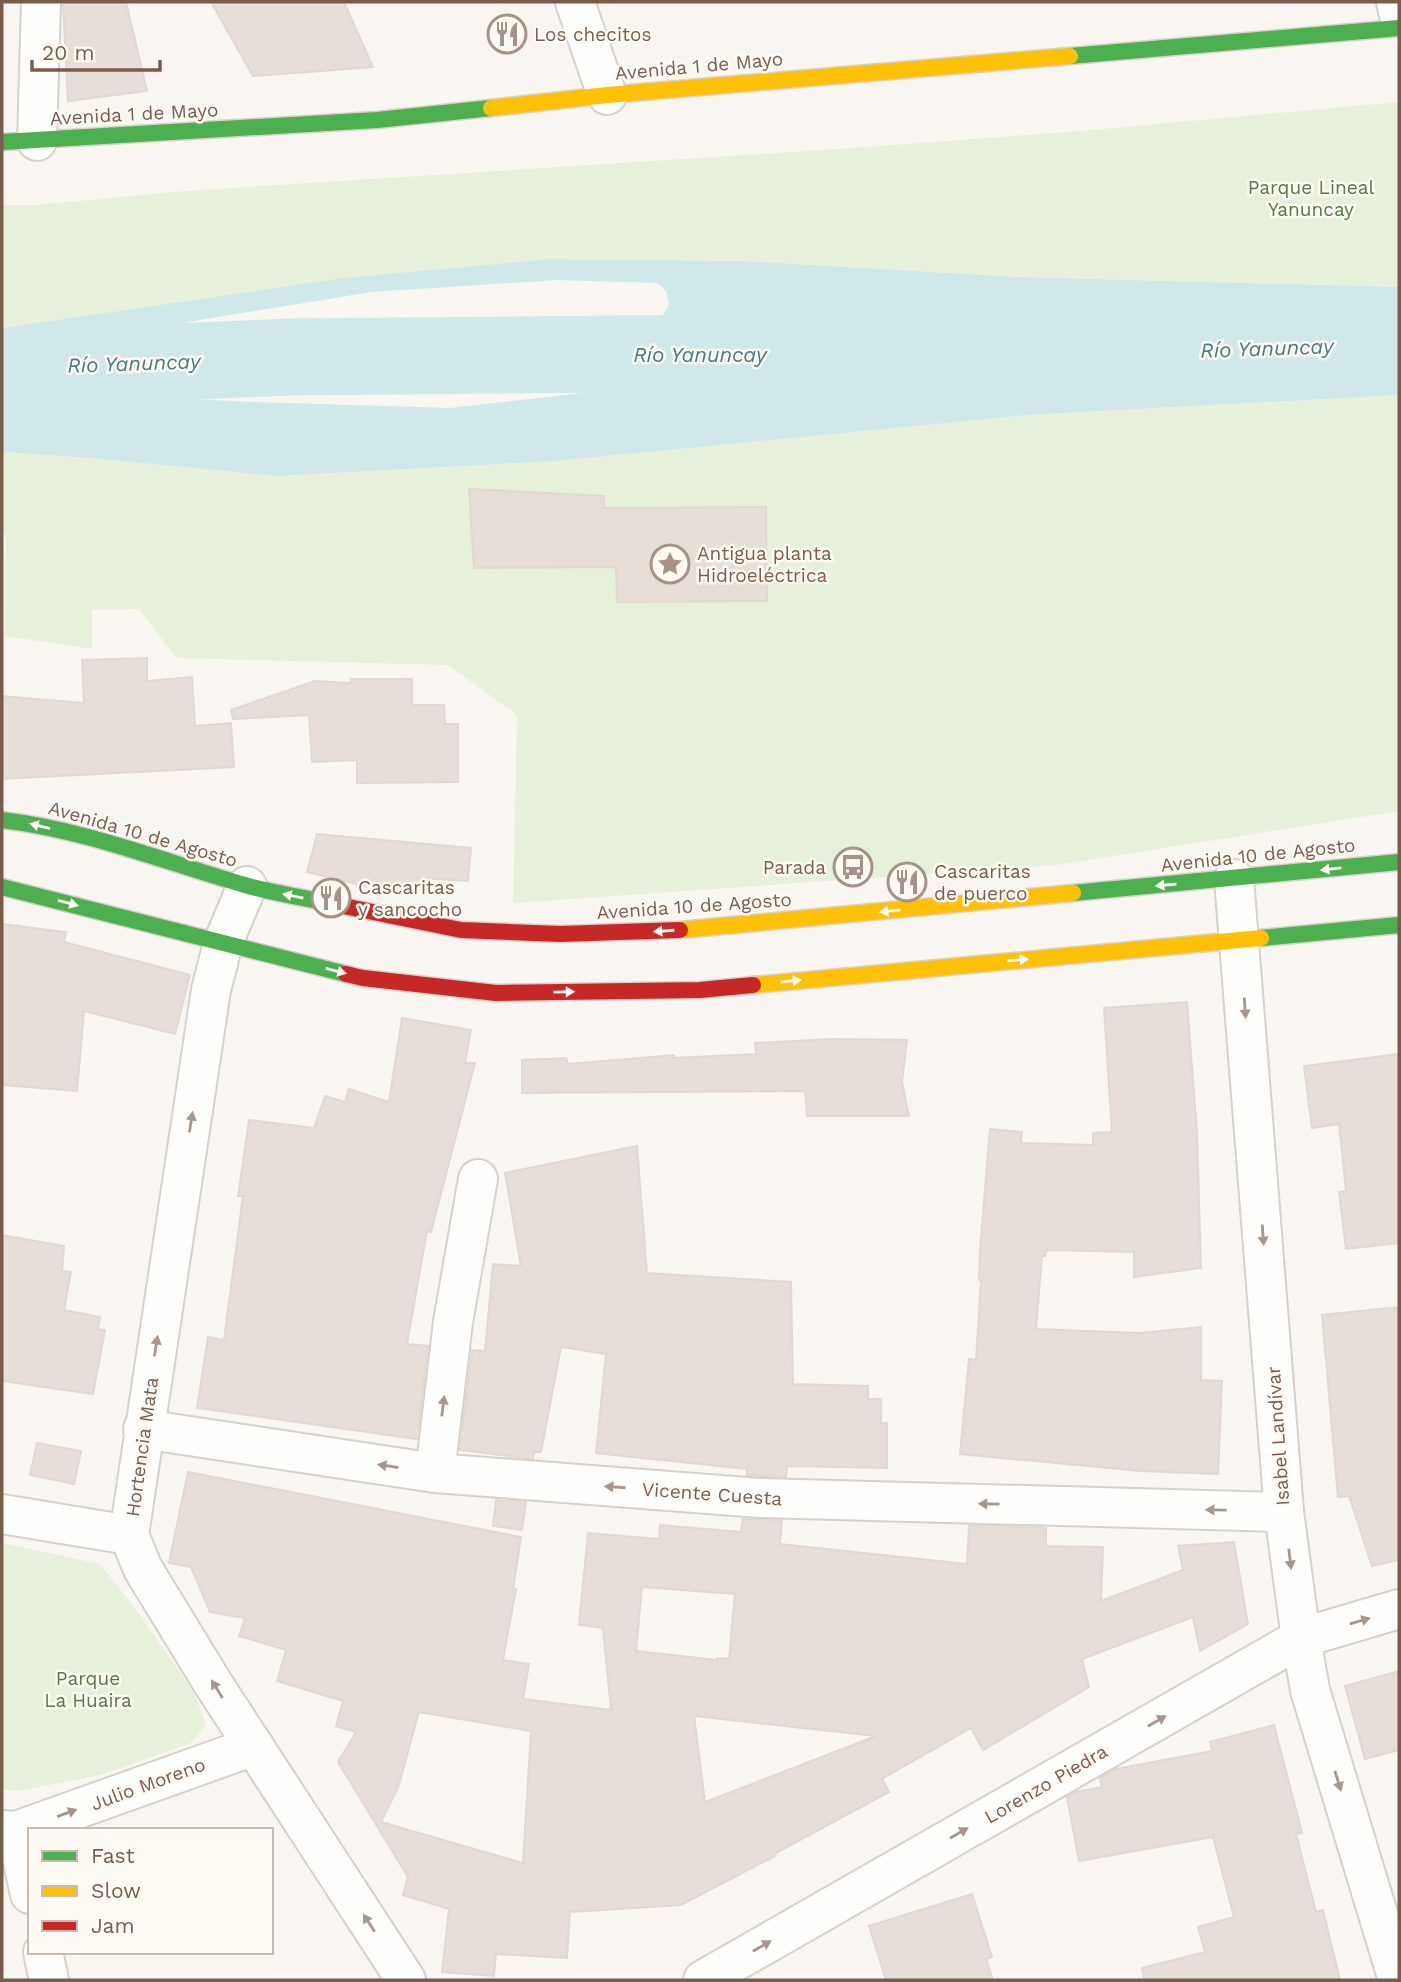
<svg xmlns="http://www.w3.org/2000/svg" width="1401" height="1982" viewBox="0 0 1401 1982" font-family="'Work Sans',sans-serif">
<rect width="100%" height="100%" fill="#f9f5f0"/>
<!-- green -->
<g fill="#e7f0db">
<polygon points="1399,102 1399,287 1019,277 743,261 550,259 343,278 2,328 2,205 36,205 186,191 838,149 1081,131"/>
<polygon points="1399,395 1399,811 1056,865 513,903 517,715 448,665 176,658 139,609 92,610 92,649 5,636 6,535 2,534 2,452 90,458 278,476 556,461 1027,415"/>
<polygon points="2,1543 100,1564 134,1607 194,1692 206,1725 191,1743 101,1775 18,1791 2,1789"/>
</g>
<!-- water -->
<path fill="#d0e8ea" fill-rule="evenodd" d="M550,259L743,261L1019,277L1399,287V395L1027,415L556,461L278,476L90,458L2,452V328L343,278ZM557,280L657,283L666,291L669,305L625,375L614,388L601,391L450,408L252,402L43,391L26,387L29,375L99,344L188,322L371,292Z"/>
<g fill="none" stroke-linecap="round" stroke-linejoin="round">
<!-- river -->
<polyline stroke="#d0e8ea" stroke-width="77" points="2,369 291,357 744,353"/>
</g>
<!-- building -->
<g fill="#e6ded7" stroke="#e2d8d2" stroke-width="2" fill-rule="evenodd">
<polygon points="63,2 126,2 147,91 68,101"/>
<polygon points="211,2 344,2 373,67 253,76"/>
<polygon points="469,489 604,496 604,508 766,507 767,601 617,602 616,567 474,568"/>
<polygon points="147,658 147,681 192,677 195,726 231,723 234,767 2,779 2,696 84,703 82,660"/>
<polygon points="351,679 412,679 412,705 444,705 445,724 458,724 458,782 357,783 357,760 312,762 309,715 233,719 231,710 315,681 351,683"/>
<polygon points="317,834 471,848 468,881 419,878 417,893 380,890 307,872"/>
<polygon points="2,924 66,932 64,942 190,975 175,1034 84,1011 77,1091 2,1085"/>
<polygon points="1187,1002 1197,1133 1201,1268 1134,1277 1134,1252 1046,1250 1045,1256 1042,1256 1036,1329 1139,1333 1201,1327 1201,1380 1222,1381 1218,1474 1140,1471 960,1454 969,1359 976,1360 981,1281 979,1280 980,1251 990,1129 1022,1132 1021,1143 1093,1145 1093,1133 1112,1132 1104,1008"/>
<polygon points="402,1018 471,1030 465,1063 475,1063 431,1232 427,1231 407,1344 428,1346 417,1439 197,1408 208,1337 224,1340 243,1196 238,1196 249,1120 314,1128 325,1096 345,1102 349,1089 389,1102"/>
<polygon points="832,1039 907,1040 902,1082 909,1116 807,1116 805,1091 522,1093 522,1060 566,1058 568,1064 674,1055 673,1058 756,1054 755,1043"/>
<polygon points="1399,1054 1399,1243 1346,1249 1339,1192 1346,1191 1339,1124 1312,1128 1304,1066"/>
<polygon points="637,1146 647,1273 791,1282 793,1384 868,1386 868,1399 881,1399 881,1423 887,1423 887,1468 787,1466 786,1477 761,1476 747,1475 747,1469 596,1453 606,1354 561,1347 541,1452 534,1452 533,1459 460,1450 472,1350 485,1351 493,1264 521,1266 505,1173"/>
<polygon points="2,1235 64,1246 62,1271 71,1272 64,1310 100,1317 98,1329 105,1330 93,1394 2,1381"/>
<polygon points="1399,1307 1399,1560 1372,1566 1349,1496 1338,1497 1322,1315"/>
<polygon points="37,1443 81,1451 74,1484 30,1475"/>
<path d="M188,1472L521,1537L513,1589H516L503,1660L529,1664L523,1699L611,1710L603,1628L579,1625L588,1533L659,1539L660,1525L741,1532L743,1519L782,1520L780,1544L967,1564L969,1525L1046,1528V1546L1103,1547L1101,1601L1183,1570L1178,1546L1234,1542L1248,1624L1200,1651L1193,1617L1082,1659L1089,1687L983,1750L971,1728L882,1779L889,1792L774,1854L775,1856L681,1905L570,1912L567,1958L496,1954L494,1976L442,1972L449,1909L403,1895L408,1877L338,1762L356,1732L336,1726L343,1701L277,1681L286,1650L239,1636L245,1618L210,1612L191,1567L169,1563ZM642,1587L735,1594L729,1659L717,1658V1660L636,1651ZM419,1712L531,1731L523,1863L381,1822L398,1788ZM694,1716L876,1736L705,1802Z"/>
<polygon points="496,1500 526,1502 522,1530 493,1526"/>
<polygon points="1399,1671 1399,1750 1365,1759 1345,1686"/>
<polygon points="1274,1725 1302,1833 1296,1834 1316,1912 1323,1910 1340,1980 1144,1980 1142,1968 1205,1952 1198,1927 1234,1917 1213,1837 1079,1861 1067,1797 1075,1792 1102,1787 1100,1778 1116,1769 1212,1751 1210,1742"/>
<polygon points="972,1894 992,1957 986,1959 993,1980 886,1980 869,1926"/>
</g>
<g fill="none" stroke-linecap="round" stroke-linejoin="round">
<defs>
<g id="street">
<polyline points="575,2 607,95"/>
<polyline points="1396,2 1399,15"/>
<polyline points="37,141 41,2"/>
<polyline points="1234,879 1284,1512 1301,1638 1310,1690 1398,1980"/>
<polyline points="247,886 223,943 211,990 129,1535 143,1569 214,1685 406,1980"/>
<polyline points="143,1429 435,1473 760,1498 1284,1512"/>
<polyline points="435,1473 453,1322 478,1179"/>
<polyline points="2,1514 129,1535"/>
<polyline points="2,1830 16,1831 254,1746"/>
<polyline points="16,1831 30,1894"/>
<polyline points="43,1952 49,1980"/>
<polyline points="703,1980 1301,1638 1399,1609"/>
</g>
<g id="fast">
<polyline points="1070,56 1399,28"/>
<polyline points="2,142 377,120 491,108"/>
<path d="M2,820C86,830 165,862 245,885C269,892 295,896 319,901"/>
<polyline points="2,887 346,974"/>
<polyline points="1073,893 1399,862"/>
<polyline points="1261,938 1399,925"/>
</g>
<g id="slow">
<polyline points="491,108 607,95 1070,56"/>
<polyline points="680,930 1073,893"/>
<polyline points="753,985 1261,938"/>
</g>
<g id="jam">
<polyline points="319,901 461,930 560,934 680,930"/>
<polyline points="346,974 363,978 496,993 700,990 753,985"/>
</g>
</defs>
<!-- street casing -->
<use href="#street" stroke="#d7d1cb" stroke-width="42"/>
<!-- fast casing -->
<use href="#fast" stroke="#d9d2cb" stroke-width="19"/>
<!-- slow casing -->
<use href="#slow" stroke="#d9d2cb" stroke-width="19"/>
<!-- jam casing -->
<use href="#jam" stroke="#d9d2cb" stroke-width="19"/>
<!-- street -->
<use href="#street" stroke="#fefefd" stroke-width="38"/>
<!-- fast -->
<use href="#fast" stroke="#4caf50" stroke-width="16"/>
<!-- slow -->
<use href="#slow" stroke="#ffc107" stroke-width="16"/>
<!-- jam -->
<use href="#jam" stroke="#c62828" stroke-width="16"/>
</g>
<!-- one-way arrows -->
<defs><path id="oneway-solid" d="M-6-.8H1V-3.2L6.5 0L1 3.2V.8H-6Z" transform="scale(1.75)"/></defs>
<g fill="#fffaf3">
<use href="#oneway-solid" transform="translate(40 826) rotate(-166)"/>
<use href="#oneway-solid" transform="translate(1331 869) rotate(174)"/>
<use href="#oneway-solid" transform="translate(1166 885) rotate(175)"/>
<use href="#oneway-solid" transform="translate(293 896) rotate(-168)"/>
<use href="#oneway-solid" transform="translate(68 903) rotate(15)"/>
<use href="#oneway-solid" transform="translate(890 911) rotate(174)"/>
<use href="#oneway-solid" transform="translate(664 931) rotate(176)"/>
<use href="#oneway-solid" transform="translate(1018 960) rotate(-5)"/>
<use href="#oneway-solid" transform="translate(336 971) rotate(14)"/>
<use href="#oneway-solid" transform="translate(791 981) rotate(-6)"/>
<use href="#oneway-solid" transform="translate(564 992) rotate(-1)"/>
</g>
<g fill="#a8958b">
<use href="#oneway-solid" transform="translate(1245 1008) rotate(86)"/>
<use href="#oneway-solid" transform="translate(191 1122) rotate(-81)"/>
<use href="#oneway-solid" transform="translate(1263 1235) rotate(86)"/>
<use href="#oneway-solid" transform="translate(156 1346) rotate(-81)"/>
<use href="#oneway-solid" transform="translate(443 1406) rotate(-83)"/>
<use href="#oneway-solid" transform="translate(388 1466) rotate(-171)"/>
<use href="#oneway-solid" transform="translate(615 1487) rotate(-176)"/>
<use href="#oneway-solid" transform="translate(989 1504) rotate(-179)"/>
<use href="#oneway-solid" transform="translate(1216 1510) rotate(-179)"/>
<use href="#oneway-solid" transform="translate(1290 1559) rotate(83)"/>
<use href="#oneway-solid" transform="translate(1360 1621) rotate(-16)"/>
<use href="#oneway-solid" transform="translate(217 1689) rotate(-122)"/>
<use href="#oneway-solid" transform="translate(1157 1721) rotate(-30)"/>
<use href="#oneway-solid" transform="translate(1338 1781) rotate(73)"/>
<use href="#oneway-solid" transform="translate(67 1813) rotate(-20)"/>
<use href="#oneway-solid" transform="translate(959 1833) rotate(-30)"/>
<use href="#oneway-solid" transform="translate(369 1923) rotate(-123)"/>
<use href="#oneway-solid" transform="translate(762 1946) rotate(-30)"/>
</g>
<!-- icons -->
<defs>
<symbol id="restaurant-ring" viewBox="-11 -11 22 22"><circle r="9.5" fill="#fffaf3" stroke="#a69286" stroke-width="1.5"/><path d="M-5-6h1v4h1v-4h1v4h1v-4h1v5L-1.5 .5V6h-2V.5L-5-1ZM5-6V6H3V1.5H1.5Q1.5-4 5-6Z" fill="#a69286"/></symbol>
<symbol id="sight-ring" viewBox="-11 -11 22 22"><circle r="9.5" fill="#fffaf3" stroke="#a69286" stroke-width="1.5"/><path d="M0-6L1.8-2.2L6-1.7L2.9 1.2L3.7 5.4L0 3.3L-3.7 5.4L-2.9 1.2L-6-1.7L-1.8-2.2Z" fill="#a69286"/></symbol>
<symbol id="bus-ring" viewBox="-11 -11 22 22"><circle r="9.5" fill="#fffaf3" stroke="#a69286" stroke-width="1.5"/><path d="M-5-6H5V4H4V6H2V4H-2V6H-4V4H-5ZM-3.5-4V0h7V-4ZM-3.5 1.2v1.5H-2V1.2ZM2 1.2v1.5H3.5V1.2Z" fill="#a69286"/></symbol>
</defs>
<g fill-rule="evenodd">
<use href="#restaurant-ring" x="485" y="12" width="44" height="44"/>
<use href="#sight-ring" x="648" y="542" width="44" height="44"/>
<use href="#bus-ring" x="831" y="845" width="44" height="44"/>
<use href="#restaurant-ring" x="885" y="860" width="44" height="44"/>
<use href="#restaurant-ring" x="309" y="876" width="44" height="44"/>
</g>
<g text-anchor="middle" dominant-baseline="central" stroke-width="5" stroke-linejoin="round" paint-order="stroke">
<!-- poi labels -->
<g font-size="19" fill="#7a5c4d" stroke="#fffaf3" text-anchor="start">
<text x="534" y="34">Los checitos</text>
<text x="697" y="553">Antigua planta<tspan x="697" dy="22">Hidroeléctrica</tspan></text>
<text x="826" y="867" text-anchor="end">Parada</text>
<text x="934" y="871">Cascaritas<tspan x="934" dy="22">de puerco</tspan></text>
<text x="358" y="887">Cascaritas<tspan x="358" dy="22">y sancocho</tspan></text>
</g>
<!-- street labels -->
<g font-size="19" fill="#7a5c4d" stroke="#fffaf3">
<text transform="translate(699 66) rotate(-5)">Avenida 1 de Mayo</text>
<text transform="translate(134 114) rotate(-3)">Avenida 1 de Mayo</text>
<text transform="translate(143 834) rotate(16)">Avenida 10 de Agosto</text>
<text transform="translate(1258 855) rotate(-6)">Avenida 10 de Agosto</text>
<text transform="translate(694 906) rotate(-4)">Avenida 10 de Agosto</text>
<text transform="translate(1278 1436) rotate(-94)">Isabel Landívar</text>
<text transform="translate(142 1447) rotate(-82)">Hortencia Mata</text>
<text transform="translate(712 1494) rotate(4)">Vicente Cuesta</text>
<text transform="translate(148 1784) rotate(-20)">Julio Moreno</text>
<text transform="translate(1046 1784) rotate(-30)">Lorenzo Piedra</text>
</g>
<!-- park labels -->
<g font-size="19" fill="#537a41" stroke="#fffaf3">
<text x="1311" y="187">Parque Lineal<tspan x="1311" dy="22">Yanuncay</tspan></text>
<text x="88" y="1678">Parque<tspan x="88" dy="22">La Huaira</tspan></text>
</g>
<!-- water labels -->
<g font-size="21" font-style="italic" fill="#437c86" stroke="#fffaf3">
<text transform="translate(1267 348) rotate(-2)">Río Yanuncay</text>
<text x="700" y="354">Río Yanuncay</text>
<text transform="translate(134 363) rotate(-2)">Río Yanuncay</text>
</g>
</g>
<!-- border -->
<rect width="1401" height="1982" fill="none" stroke="#7a5c4d" stroke-width="7"/>
<!-- legend -->
<rect x="28" y="1828" width="245" height="126" fill="#fffaf3" stroke="#cabbb1" stroke-width="2"/>
<rect x="42" y="1851" width="35" height="10" fill="#4caf50" stroke="#cabbb1" stroke-width="2"/>
<text x="91" y="1863" font-size="21" fill="#7a5c4d">Fast</text>
<rect x="42" y="1886" width="35" height="10" fill="#ffc107" stroke="#cabbb1" stroke-width="2"/>
<text x="91" y="1898" font-size="21" fill="#7a5c4d">Slow</text>
<rect x="42" y="1921" width="35" height="10" fill="#c62828" stroke="#cabbb1" stroke-width="2"/>
<text x="91" y="1933" font-size="21" fill="#7a5c4d">Jam</text>
<!-- scale -->
<path d="M32 60v10h128v-10" fill="none" stroke="#7a5c4d" stroke-width="3.5"/>
<text x="42" y="60" font-size="21" fill="#7a5c4d" stroke="#fffaf3" stroke-width="5" paint-order="stroke">20 m</text>
</svg>
